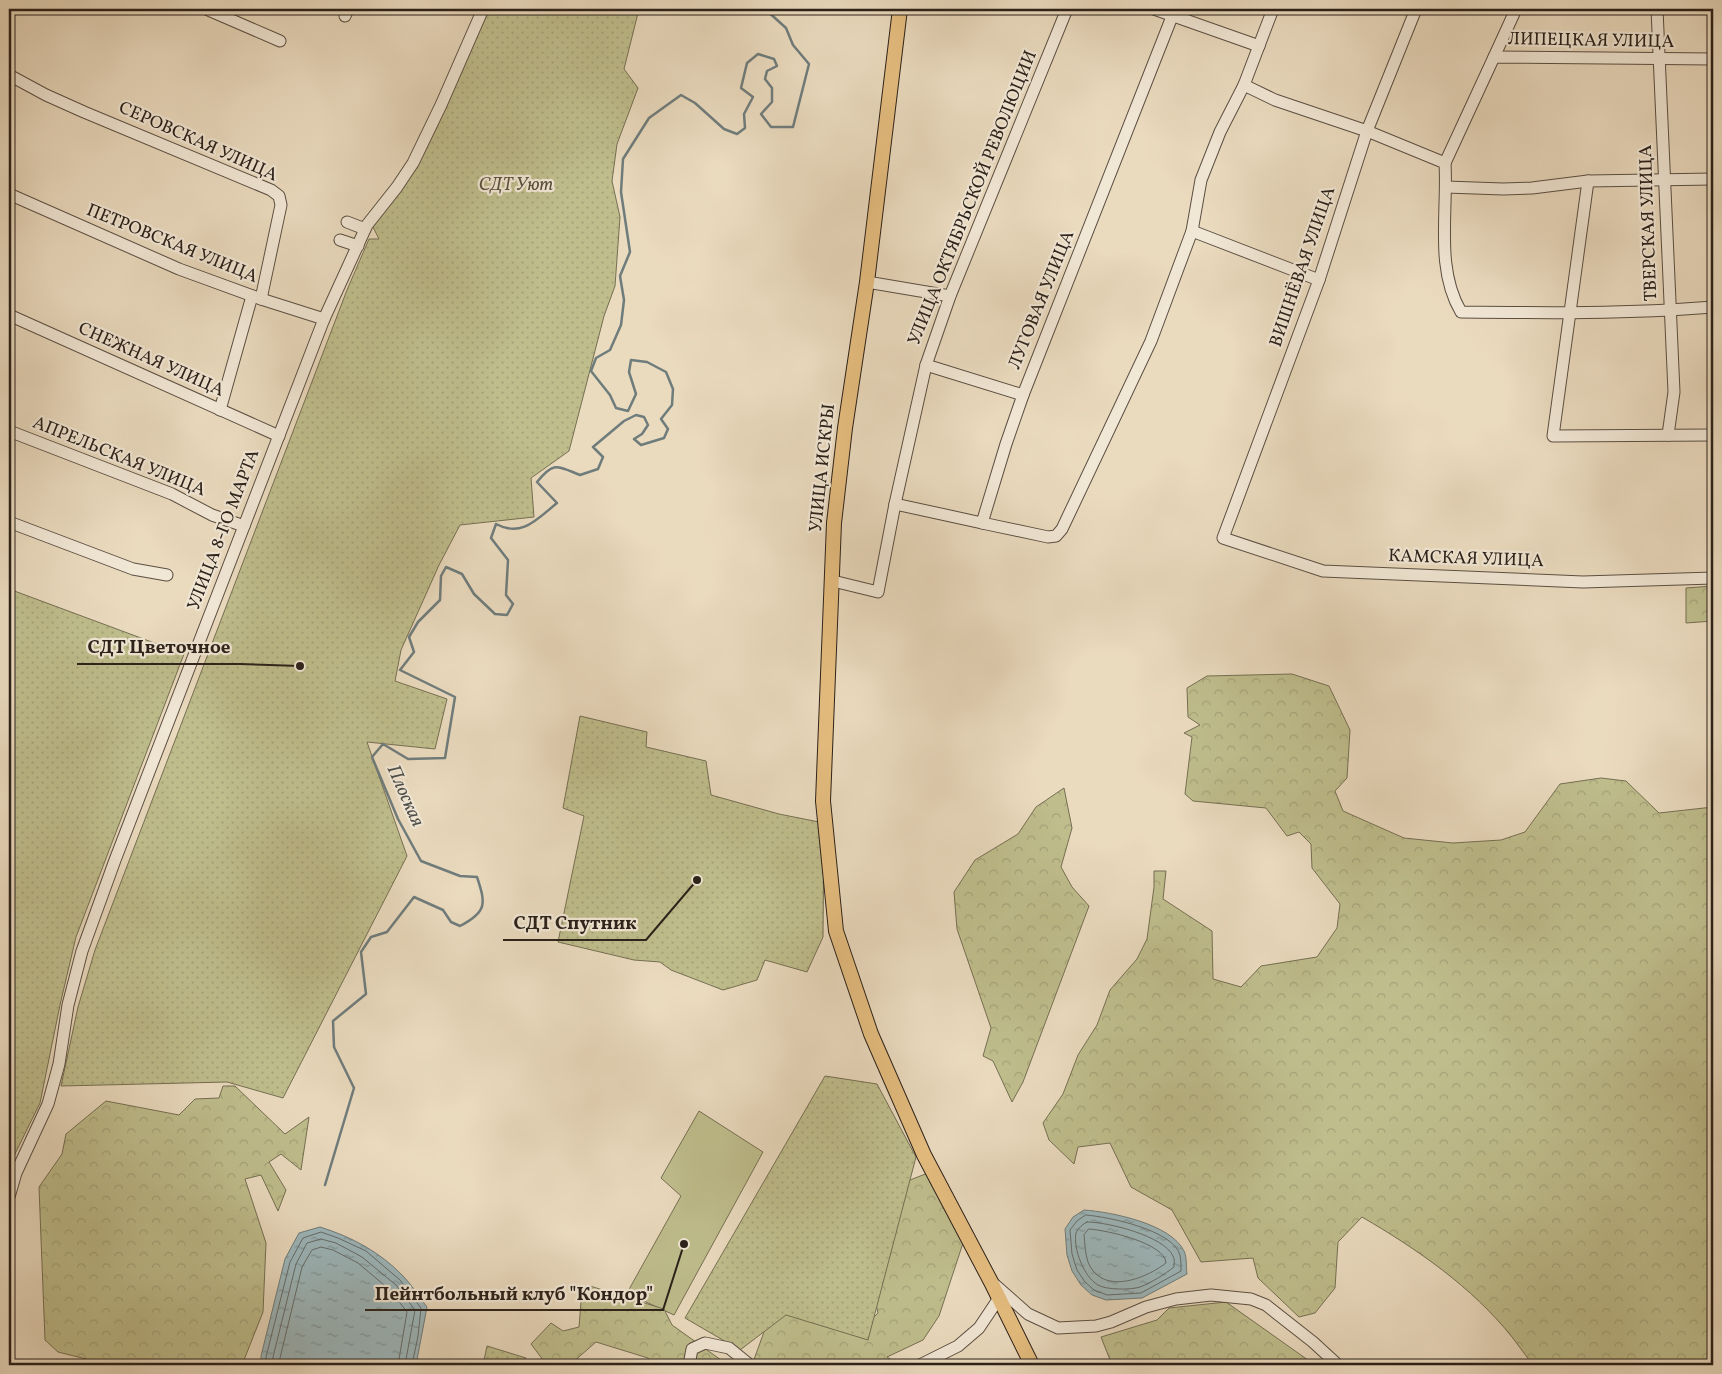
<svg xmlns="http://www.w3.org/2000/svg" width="1722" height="1374" viewBox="0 0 1722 1374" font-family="Vollkorn,serif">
<defs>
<pattern id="forest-crowns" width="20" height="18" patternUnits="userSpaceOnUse" patternTransform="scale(1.25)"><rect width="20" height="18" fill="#bfbd8c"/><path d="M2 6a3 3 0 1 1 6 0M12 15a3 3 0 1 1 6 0" fill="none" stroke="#a4a278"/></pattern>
<pattern id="garden-dots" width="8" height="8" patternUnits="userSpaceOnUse" patternTransform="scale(1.25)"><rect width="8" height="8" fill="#bfbd8c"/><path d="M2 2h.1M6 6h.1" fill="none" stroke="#a4a278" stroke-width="1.8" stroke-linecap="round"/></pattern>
<pattern id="water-ripples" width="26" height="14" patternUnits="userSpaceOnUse" patternTransform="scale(1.25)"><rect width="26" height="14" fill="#9db8bd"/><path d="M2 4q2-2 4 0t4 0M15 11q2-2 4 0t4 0" fill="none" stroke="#809599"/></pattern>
</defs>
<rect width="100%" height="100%" fill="#eadabe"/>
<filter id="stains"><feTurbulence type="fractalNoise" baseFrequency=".004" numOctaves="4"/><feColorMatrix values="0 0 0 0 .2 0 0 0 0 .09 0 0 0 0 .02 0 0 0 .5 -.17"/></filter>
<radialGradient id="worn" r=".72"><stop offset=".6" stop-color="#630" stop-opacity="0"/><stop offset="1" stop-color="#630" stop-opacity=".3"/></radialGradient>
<!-- green -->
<polygon fill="#bfbd8c" stroke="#756f53" points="699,1111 763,1152 674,1315 627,1293 681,1196 661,1178"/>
<!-- forest -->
<g fill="url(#forest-crowns)" stroke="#756f53">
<polygon points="1713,586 1713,621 1686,623 1686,588"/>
<path d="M1292,674L1329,686L1350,730L1347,778L1335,791L1343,811L1404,838L1453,843L1501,840L1525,832L1560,784L1601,778L1626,781L1659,813L1713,807V1365H1533C1526,1356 1519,1346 1512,1337C1472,1287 1417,1249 1362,1217L1338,1242L1335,1288L1315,1313L1299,1317L1258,1278L1253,1258L1201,1262L1172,1210L1131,1187L1110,1143L1078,1147L1074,1164L1049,1140L1043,1123L1063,1094L1078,1055L1097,1025L1110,990L1137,959L1147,939L1154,887V871H1166L1163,899L1212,931L1213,979L1241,987L1261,966L1317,957L1337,928L1340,904L1312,868L1311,844L1299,832L1287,836L1266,808L1193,801L1185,794L1192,737L1184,733L1200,725L1188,717L1187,688L1207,676Z"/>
<polygon points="1064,788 1072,828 1061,867 1072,887 1089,906 1023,1082 1012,1102 993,1061 983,1056 991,1028 957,929 954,892 975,860 1018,834 1036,807"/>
<polygon points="223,1086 235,1086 285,1134 309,1117 301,1170 281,1154 269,1162 286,1190 278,1211 261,1175 245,1179 266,1243 263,1312 242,1365 92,1365 90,1360 58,1352 45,1340 39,1187 62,1154 66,1134 106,1101 179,1115 195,1099 219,1098"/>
<polygon points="928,1173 964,1240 939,1316 923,1340 887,1357 899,1365 752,1365 773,1307 866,1325 878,1313 869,1273 892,1187"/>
<polygon points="590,1286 664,1309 672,1325 728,1365 651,1365 648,1358 596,1342 572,1363 543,1360 531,1344 551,1323 563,1331 579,1327 582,1290"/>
<polygon points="1226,1302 1315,1365 1112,1365 1101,1337 1157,1320 1169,1308"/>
</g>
<!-- garden -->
<g fill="url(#garden-dots)" stroke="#756f53">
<polygon points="487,9 639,9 624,69 638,88 617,144 612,181 620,217 615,286 604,316 569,451 531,478 534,517 460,525 439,565 401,650 395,681 447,699 435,749 367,742 407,856 283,1098 227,1082 61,1086 78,1007 95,950 347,290 369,239 379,239 373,227 415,169 432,137"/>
<polygon points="9,589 184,654 76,937 60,1005 40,1103 9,1166"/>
<polygon points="580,716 647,732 646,747 706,761 711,795 779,814 824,823 823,937 807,972 765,960 757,980 723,990 671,970 660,962 634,960 558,942 584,816 563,808"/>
<polygon points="825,1076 877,1084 916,1157 868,1340 786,1315 740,1350 685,1318"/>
<polygon points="487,1346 526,1358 524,1363 528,1365 483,1365"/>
</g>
<!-- water -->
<g fill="url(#water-ripples)" stroke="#6f7c7c">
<path d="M1084,1210C1112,1212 1171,1224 1184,1251C1187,1257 1186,1267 1187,1274L1142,1298L1106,1300L1092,1295L1081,1285L1072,1271L1067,1255L1065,1229L1073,1217Z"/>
<path d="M320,1227C352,1237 380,1252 403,1276C412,1285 419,1297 427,1307L416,1365H261V1356L285,1259L299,1233Z"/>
</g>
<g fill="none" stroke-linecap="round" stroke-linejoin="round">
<!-- shore -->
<g stroke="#646c6c" stroke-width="1">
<path d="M1086,1215C1109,1217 1173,1230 1180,1255C1181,1260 1181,1266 1181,1271L1141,1293L1107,1295L1094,1290L1085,1282L1077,1270L1072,1254L1070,1230L1077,1221Z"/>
<path d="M1087,1222C1108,1222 1164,1236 1173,1256C1175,1259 1174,1264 1174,1267C1165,1274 1151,1283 1140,1287C1131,1290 1106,1290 1098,1285C1084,1277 1073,1249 1076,1233C1078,1228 1083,1224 1087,1222Z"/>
<path d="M1089,1229C1106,1230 1165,1243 1166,1263C1145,1279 1102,1296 1088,1262C1085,1253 1085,1244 1084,1235Z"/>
<polyline points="266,1365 266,1357 290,1262 303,1238 321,1232 338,1238 366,1251 400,1280 421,1308 418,1336 412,1365"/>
<polyline points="272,1365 273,1357 296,1264 307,1243 321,1239 336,1243 362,1257 396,1285 415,1310 405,1365"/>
<polyline points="280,1365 280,1358 302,1267 312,1250 321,1247 333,1250 358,1263 390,1290 407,1312 398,1365"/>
</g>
<!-- stream -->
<path stroke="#6f7c7c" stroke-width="2.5" d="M325,1185L354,1088L334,1047L333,1021L366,994L361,952L371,937L387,932L414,897L443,910L451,922L460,926C487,912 486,904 477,877L460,876L421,861L398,819L372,757L383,744L408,759L445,758L455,697L400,670L414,652L409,637L418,622L440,600L441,576L446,567L462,574L474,594L495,614L507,615L513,604L506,595L508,560L491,538L496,524C522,538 537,519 557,503L537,482C554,461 557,466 580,475L598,469L603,457L593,447L624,421L636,415L644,417L648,425L642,434L634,439L641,445L664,438L668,429L661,419L672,405L673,389L666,372L647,362L631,360L629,372L636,394L628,411L616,408L610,395L591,371L596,358L610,350L621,325L624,300L620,276L630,252L621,192L623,159L649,118L681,95L695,103L724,129L737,134L745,128L744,114L753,97L741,88L747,63L758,54L774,59L777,66L767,71L765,79L772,88V102L761,114L771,127H793L809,64L793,45L786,28L765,9"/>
<defs>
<g id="minor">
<polyline points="206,9 280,41"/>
<polyline points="1154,9 1259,46"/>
<polyline points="1416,9 1367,131 1319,280 1223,538 1323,571 1583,582 1713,578"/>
<polyline points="1657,9 1674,392 1668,435"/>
<polyline points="345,16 348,9"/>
<polyline points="1494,57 1516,9"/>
<polyline points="9,75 46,95 84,112 271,190 279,196 281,205 261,299"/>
<path d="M1244,85L1275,100L1367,131L1445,163C1448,212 1435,268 1461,312C1545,313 1629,314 1713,307"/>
<polyline points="1445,163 1494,57 1713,59"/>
<polyline points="1588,181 1553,436 1713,435"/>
<polyline points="1446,187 1503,189 1532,188 1588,181 1713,179"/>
<polyline points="9,194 179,269 261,299 324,319"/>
<polyline points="347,222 365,229"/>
<polyline points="1192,231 1319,280"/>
<polyline points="340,240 358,246"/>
<polyline points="867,282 950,296"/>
<polyline points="9,315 279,436"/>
<polyline points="926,365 1023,395"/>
<polyline points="220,410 252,296"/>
<polyline points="9,431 172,494 212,515 244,526"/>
<polyline points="895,504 982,523 1006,444 1023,395 1175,9"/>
<polyline points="9,522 133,569 167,575"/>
<polyline points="982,523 1048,537 1056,536 1062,529 1151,341 1192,231 1201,180 1220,132 1244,85 1273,9"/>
<polyline points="833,581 878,592 895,504 926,365 950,296 1067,9"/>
<polyline points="9,1197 16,1173 48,1104 59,1064 68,1005 82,951 115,860 324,319 367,225 397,187 413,163 441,105 483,9"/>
<polyline points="993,1283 1028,1314 1058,1328 1096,1326 1111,1322 1146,1307 1176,1299 1211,1295 1251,1299 1266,1305 1313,1342 1338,1365"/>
<polyline points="689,1365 692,1349 705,1343 729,1348 750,1365"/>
<polyline points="920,1365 958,1346 979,1328 999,1298"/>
</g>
<polyline id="major" points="900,9 867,282 845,428 834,523 823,801 836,931 871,1034 924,1155 991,1282 1032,1365"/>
</defs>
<!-- minor casing -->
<use href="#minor" stroke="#5b4f43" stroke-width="13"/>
<!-- major casing -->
<use href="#major" stroke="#2b211a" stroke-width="16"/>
<!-- minor -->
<use href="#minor" stroke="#f1e7d5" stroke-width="11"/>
<!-- major -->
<use href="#major" stroke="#e5bd7f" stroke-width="14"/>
</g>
<g text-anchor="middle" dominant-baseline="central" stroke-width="4.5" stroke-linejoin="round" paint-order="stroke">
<!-- street labels -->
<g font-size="18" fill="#2b211a" stroke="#f1e7d5">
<text transform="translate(1591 41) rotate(1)">ЛИПЕЦКАЯ УЛИЦА</text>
<text transform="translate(198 142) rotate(24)">СЕРОВСКАЯ УЛИЦА</text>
<text transform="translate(973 198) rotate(-68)">УЛИЦА ОКТЯБРЬСКОЙ РЕВОЛЮЦИИ</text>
<text transform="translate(1649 223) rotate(-92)">ТВЕРСКАЯ УЛИЦА</text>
<text transform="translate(172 244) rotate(22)">ПЕТРОВСКАЯ УЛИЦА</text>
<text transform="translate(1303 267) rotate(-71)">ВИШНЁВАЯ УЛИЦА</text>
<text transform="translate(1042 300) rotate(-68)">ЛУГОВАЯ УЛИЦА</text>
<text transform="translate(151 360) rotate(24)">СНЕЖНАЯ УЛИЦА</text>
<text transform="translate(119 457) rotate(22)">АПРЕЛЬСКАЯ УЛИЦА</text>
<text transform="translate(823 468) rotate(-84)">УЛИЦА ИСКРЫ</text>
<text transform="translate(224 530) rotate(-69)">УЛИЦА 8-ГО МАРТА</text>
<text transform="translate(1466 559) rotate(2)">КАМСКАЯ УЛИЦА</text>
</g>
<!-- park labels -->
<g font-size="18" font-style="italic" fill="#57503c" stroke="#f1e7d5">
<text x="516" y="185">СДТ Уют</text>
</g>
<!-- water labels -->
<g font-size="19" font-style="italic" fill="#4d4e4b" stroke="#f1e7d5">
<text transform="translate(405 796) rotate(66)">Плоская</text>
</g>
</g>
<!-- callouts -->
<path fill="none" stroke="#2b211a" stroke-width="2" d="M300 666L240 664H77M697 880L646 940H503M684 1244L663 1310H365"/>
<g fill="#2b211a" stroke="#f1e7d5" stroke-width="2">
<circle cx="300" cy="666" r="5"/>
<circle cx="697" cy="880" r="5"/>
<circle cx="684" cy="1244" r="5"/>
</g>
<g font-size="19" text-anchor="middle" font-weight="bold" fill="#2b211a" stroke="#f1e7d5" stroke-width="4.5" stroke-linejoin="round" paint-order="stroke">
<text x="159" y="653">СДТ Цветочное</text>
<text x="575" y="929">СДТ Спутник</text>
<text x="514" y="1300">Пейнтбольный клуб "Кондор"</text>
</g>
<!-- margin -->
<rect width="1722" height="1374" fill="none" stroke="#eadabe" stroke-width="30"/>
<rect x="10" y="10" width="1702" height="1354" fill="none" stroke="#2b211a" stroke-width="2.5"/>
<rect x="15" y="15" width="1692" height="1344" fill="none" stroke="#2b211a"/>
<rect width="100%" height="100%" filter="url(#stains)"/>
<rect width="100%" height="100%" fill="url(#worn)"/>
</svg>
